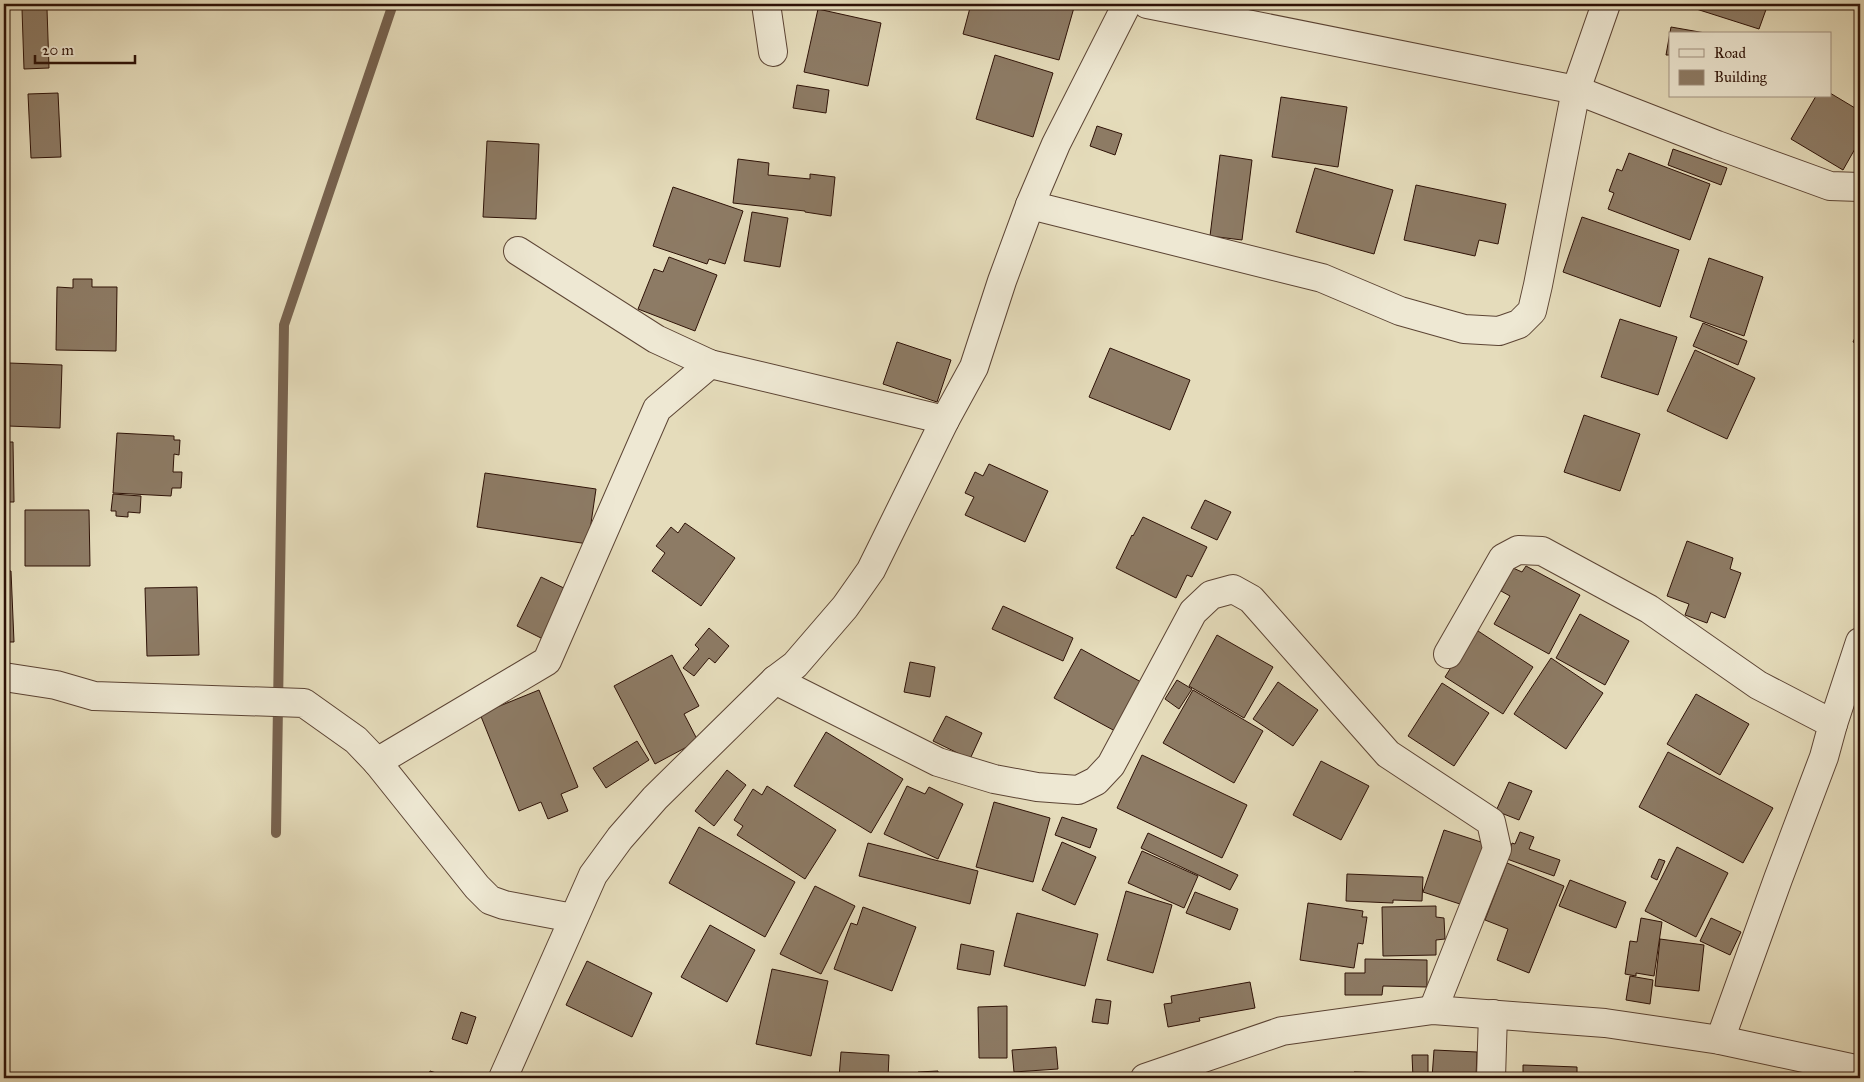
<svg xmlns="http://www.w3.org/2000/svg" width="1864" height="1082" viewBox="0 0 1864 1082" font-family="'IM FELL Great Primer',serif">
<rect width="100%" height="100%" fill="#e5dcbb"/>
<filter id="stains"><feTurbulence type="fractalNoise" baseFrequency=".004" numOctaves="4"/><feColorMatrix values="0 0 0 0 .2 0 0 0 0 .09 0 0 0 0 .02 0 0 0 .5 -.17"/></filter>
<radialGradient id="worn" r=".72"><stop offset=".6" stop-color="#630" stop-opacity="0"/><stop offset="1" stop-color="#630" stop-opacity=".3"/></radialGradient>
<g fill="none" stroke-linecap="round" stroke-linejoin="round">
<!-- stream -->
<polyline stroke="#77624e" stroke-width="10" points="276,833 284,325 393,4"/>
</g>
<!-- building -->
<g fill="#8d7b65" stroke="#2e1207">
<polygon points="971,4 1075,4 1059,60 963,34"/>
<polygon points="1691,4 1768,4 1759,29 1690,7"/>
<polygon points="22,9 47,9 49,68 24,69"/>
<polygon points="818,9 881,23 868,86 804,72"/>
<polygon points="1671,27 1711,34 1670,34 1670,55 1666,55"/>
<polygon points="995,55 1053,73 1033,137 976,119"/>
<polygon points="797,85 829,90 826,113 793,108"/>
<polygon points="58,93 61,157 31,158 28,94"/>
<polygon points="1830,93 1860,111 1860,140 1843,170 1791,139 1816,96 1830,96"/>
<polygon points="1281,97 1347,107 1338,167 1272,157"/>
<polygon points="1097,126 1122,134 1115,155 1090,146"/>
<polygon points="487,141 539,144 536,219 483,217"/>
<polygon points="1673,149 1727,168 1721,185 1668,165"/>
<polygon points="1629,153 1710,184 1690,240 1608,209 1614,193 1609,191 1617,169 1622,171"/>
<polygon points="1220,155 1252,160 1242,240 1210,236"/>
<polygon points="738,159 769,163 768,175 810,179 810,174 835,177 831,216 805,212 805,211 733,203"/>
<polygon points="1315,168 1393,190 1374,254 1296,232"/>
<polygon points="1416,185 1506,204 1498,244 1479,240 1475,256 1404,240"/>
<polygon points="673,187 743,211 725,264 709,259 707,264 653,246"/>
<polygon points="752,212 788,218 780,267 744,261"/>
<polygon points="1582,217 1679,250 1660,307 1563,272"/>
<polygon points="669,257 717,275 695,331 638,309 654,269 663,272"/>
<polygon points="1709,258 1763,277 1744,336 1690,317"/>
<polygon points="73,279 92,279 92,287 117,287 116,351 56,350 57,287 73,288"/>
<polygon points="1620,319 1677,337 1658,395 1601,377"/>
<polygon points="1703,323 1747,341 1738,365 1693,346"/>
<polygon points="1860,327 1860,345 1853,342"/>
<polygon points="897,342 951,360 937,402 883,384"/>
<polygon points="1110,348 1190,380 1170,430 1089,397"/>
<polygon points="1695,350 1755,378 1727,439 1667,411"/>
<polygon points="9,363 62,365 60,428 8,426"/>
<polygon points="1584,415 1640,434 1620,491 1564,472"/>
<polygon points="117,433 174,436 174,440 180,440 179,455 174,454 173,472 182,472 181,488 172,488 171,496 113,493"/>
<polygon points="4,442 13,442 14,502 4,502"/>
<polygon points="989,464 1048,491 1025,542 965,515 974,497 965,493 975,472 983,476"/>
<polygon points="485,473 596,489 588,544 477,527"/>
<polygon points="113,494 141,496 140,513 128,512 128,517 116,516 116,511 111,511"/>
<polygon points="1205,500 1231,512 1217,540 1191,528"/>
<polygon points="25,510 89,510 90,566 25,566"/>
<polygon points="1143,517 1207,547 1192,577 1187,575 1176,598 1116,568 1132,535 1133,536"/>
<polygon points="685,523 735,558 701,606 652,571 665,553 656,546 671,527 678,533"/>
<polygon points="1687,541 1733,558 1730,569 1741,573 1725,618 1711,612 1707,623 1685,615 1689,604 1667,596"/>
<polygon points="1526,566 1580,595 1549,654 1494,624 1510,596 1501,591 1513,568 1522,572"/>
<polygon points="4,571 11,571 14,642 4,642"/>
<polygon points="541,577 570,591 545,640 517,626"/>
<polygon points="197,587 199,655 147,656 145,588"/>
<polygon points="1003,606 1073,638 1063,661 992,629"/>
<polygon points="1580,614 1629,641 1605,685 1556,658"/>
<polygon points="709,628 729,646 715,663 709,658 694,676 683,668 699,649 695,645"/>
<polygon points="1475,629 1533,667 1503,714 1445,677"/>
<polygon points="1217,635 1273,667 1244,718 1189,686"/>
<polygon points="1081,649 1141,682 1115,731 1054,698"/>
<polygon points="672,655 699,706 684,714 698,741 655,764 614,686"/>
<polygon points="1551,658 1603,693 1566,749 1514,714"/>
<polygon points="910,662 935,667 930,697 904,692"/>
<polygon points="1177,680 1192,689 1179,709 1165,699"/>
<polygon points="1278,682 1318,710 1293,746 1253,719"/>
<polygon points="1442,683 1489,713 1454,766 1408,736"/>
<polygon points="539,690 578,787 561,794 568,811 548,819 541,802 519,811 480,714"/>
<polygon points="1193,690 1263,731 1234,783 1163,743"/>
<polygon points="1696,694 1749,724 1720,775 1667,744"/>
<polygon points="946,716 982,733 970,759 933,741"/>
<polygon points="826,732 903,779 871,833 794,786"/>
<polygon points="637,741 649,760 606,788 593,768"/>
<polygon points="1668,752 1773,808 1743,863 1639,807"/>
<polygon points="1142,755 1247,805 1222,858 1117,808"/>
<polygon points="1321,761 1369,786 1341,840 1293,815"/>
<polygon points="727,770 746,785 714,826 695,811"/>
<polygon points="1509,782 1532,791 1519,820 1496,811"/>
<polygon points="767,786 836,830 805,879 737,835 743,826 734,820 753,789 762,795"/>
<polygon points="907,786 925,794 929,787 963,804 938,859 884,834"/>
<polygon points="994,802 1050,818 1033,882 976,867"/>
<polygon points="1062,817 1097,829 1090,848 1055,835"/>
<polygon points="699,827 795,882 765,937 669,883"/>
<polygon points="1444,830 1484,843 1463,905 1423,892"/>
<polygon points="1520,832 1534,837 1529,849 1560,860 1554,876 1507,859 1512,843 1515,844"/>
<polygon points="1148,833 1238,875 1230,890 1141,848"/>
<polygon points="1062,842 1096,857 1075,905 1042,890"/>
<polygon points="868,843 978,871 970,904 859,876"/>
<polygon points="1677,847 1728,873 1696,937 1645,911"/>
<polygon points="1142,851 1198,876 1184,908 1128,883"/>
<polygon points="1659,859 1665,861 1657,880 1651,877"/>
<polygon points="1507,863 1564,886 1529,973 1497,960 1508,929 1485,920"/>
<polygon points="1347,874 1423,877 1422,901 1393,900 1393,903 1346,901"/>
<polygon points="1570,880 1626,902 1616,928 1559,906"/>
<polygon points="815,886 855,906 821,974 780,954"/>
<polygon points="1126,891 1172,905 1153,973 1107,960"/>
<polygon points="1195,892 1238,909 1230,930 1186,913"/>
<polygon points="1308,903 1363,911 1362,917 1367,917 1363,944 1358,943 1354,968 1300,960"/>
<polygon points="1436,906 1436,917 1444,918 1445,939 1436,940 1436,955 1383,956 1382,907"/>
<polygon points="863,907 916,927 892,991 834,969 851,923 857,925"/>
<polygon points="1017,913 1098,934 1085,986 1004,966"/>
<polygon points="1641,918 1662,922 1654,976 1636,973 1636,976 1625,974 1630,941 1637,942"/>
<polygon points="1711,918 1741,932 1730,955 1700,941"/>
<polygon points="710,925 755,950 727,1002 681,977"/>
<polygon points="1660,939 1704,945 1699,991 1655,986"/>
<polygon points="961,944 994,951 990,975 957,969"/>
<polygon points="1365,959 1427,960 1427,987 1383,986 1382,995 1345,995 1345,973 1365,973"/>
<polygon points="587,961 652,993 632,1037 566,1005"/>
<polygon points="772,969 828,981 811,1056 756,1044"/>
<polygon points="1630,976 1653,980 1650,1004 1626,1000"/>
<polygon points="1250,982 1255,1008 1199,1018 1200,1021 1168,1027 1164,1004 1172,1003 1171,996"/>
<polygon points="1096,999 1111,1001 1108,1024 1092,1022"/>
<polygon points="1007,1006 1007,1058 979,1058 978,1007"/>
<polygon points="461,1012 476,1017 467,1044 452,1039"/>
<polygon points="1056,1047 1058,1069 1014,1072 1012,1050"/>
<polygon points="1434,1050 1477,1052 1476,1078 1432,1078"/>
<polygon points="841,1052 889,1055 888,1078 839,1078"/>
<polygon points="1412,1055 1428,1055 1428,1078 1413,1078"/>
<polygon points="1523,1065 1577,1067 1577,1078 1523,1078"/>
<polygon points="430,1071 452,1078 428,1078"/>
<polygon points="938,1071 938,1078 918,1078 918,1072"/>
<polygon points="1354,1072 1390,1073 1390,1078 1354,1078"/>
</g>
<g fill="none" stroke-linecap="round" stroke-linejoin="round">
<defs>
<g id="street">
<polyline points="766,4 773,52"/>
<polyline points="1147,4 1576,90 1717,145 1830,186 1860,187"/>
<polyline points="1030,205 1322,278 1400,311 1464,329 1499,331 1519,324 1532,311 1538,285 1576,90 1606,4"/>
<polyline points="518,251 656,339 710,364"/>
<polyline points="1448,654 1503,558 1518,550 1542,551 1649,609 1758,685 1833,724 1824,757 1778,879 1720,1040"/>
<polyline points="4,677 56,685 94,696 304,703 356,740 377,762 477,887 490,900 504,905 573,918"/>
<polyline points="775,680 938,762 994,779 1037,787 1078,790 1096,781 1111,765 1193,612 1211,595 1233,589 1251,599 1388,754 1491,822 1497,849 1433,1010"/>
<polyline points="1833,724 1860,642"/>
<polyline points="377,762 547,661 657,409 710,364 945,420"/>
<polyline points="503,1078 593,875 620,838 655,798 775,680 795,665 845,607 871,570 945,420 974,367 1002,281 1030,205 1056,144 1127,4"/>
<polyline points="1145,1078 1282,1031 1433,1010 1605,1023 1720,1040 1860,1070"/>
<polyline points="1491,1078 1493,1014"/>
</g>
</defs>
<!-- street casing -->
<use href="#street" stroke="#5c4434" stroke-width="30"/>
<!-- street -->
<use href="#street" stroke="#eee8d3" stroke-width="28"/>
</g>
<!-- margin -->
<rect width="1864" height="1082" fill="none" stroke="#e5dcbb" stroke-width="20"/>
<rect x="5" y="5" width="1854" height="1072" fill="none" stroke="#2e1207" stroke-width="2.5"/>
<rect x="10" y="10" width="1844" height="1062" fill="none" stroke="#2e1207"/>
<!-- legend -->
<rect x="1669" y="32" width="162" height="65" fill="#eee8d3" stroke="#a19281"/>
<rect x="1679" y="49" width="25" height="8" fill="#eee8d3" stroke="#a19281"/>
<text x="1714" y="58" font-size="15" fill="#2e1207">Road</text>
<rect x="1679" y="70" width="25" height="15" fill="#8d7b65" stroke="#a19281"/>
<text x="1714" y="82" font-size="15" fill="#2e1207">Building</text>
<!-- scale -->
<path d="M35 55v8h100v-8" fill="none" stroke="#2e1207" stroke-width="2.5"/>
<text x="42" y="55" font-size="15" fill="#2e1207" stroke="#eee8d3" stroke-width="4" paint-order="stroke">20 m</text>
<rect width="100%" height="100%" filter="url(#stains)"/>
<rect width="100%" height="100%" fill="url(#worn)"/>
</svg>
